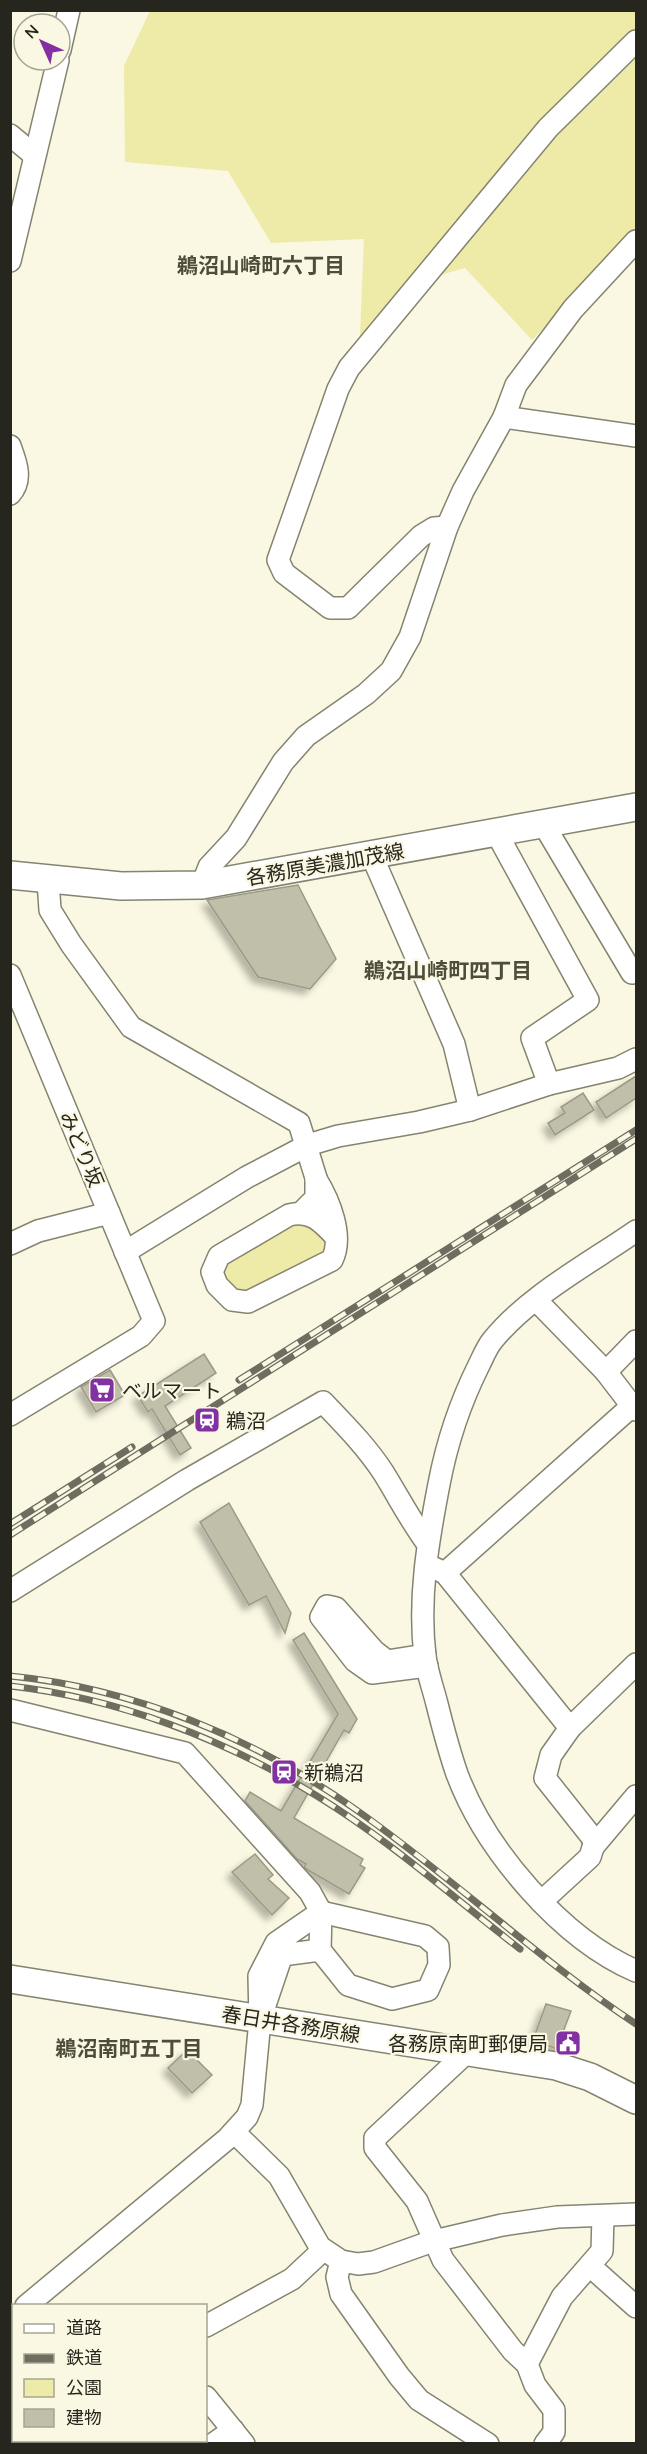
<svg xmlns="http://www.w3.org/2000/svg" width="647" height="2454" viewBox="0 0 647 2454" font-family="Quicksand,'Noto Sans JP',sans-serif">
<defs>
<filter id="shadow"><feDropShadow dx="-5.5" dy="5.5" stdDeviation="3" flood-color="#0004"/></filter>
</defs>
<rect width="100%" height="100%" fill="#faf8e2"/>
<!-- green -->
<g fill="#eeeaa8">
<polygon points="150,11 636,11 636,236 532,340 465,268 437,276 360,335 364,239 271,243 228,171 125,162 124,66"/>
<polygon points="291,1220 314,1221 329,1238 327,1257 248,1298 222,1282 222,1263"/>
</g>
<!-- building -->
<g fill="#c0bfa9" stroke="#9c9a86" stroke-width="1.5" filter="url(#shadow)">
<polygon points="298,885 336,959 310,989 258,977 207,900"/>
<polygon points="636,1076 636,1098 606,1118 596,1102"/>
<polygon points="583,1093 594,1110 555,1135 548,1123 565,1113 561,1107"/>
<polygon points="204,1354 216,1373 165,1406 191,1448 180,1455 152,1409 148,1412 138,1396"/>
<polygon points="110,1370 125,1395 96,1412 81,1387"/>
<polygon points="229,1503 291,1613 285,1633 266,1596 249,1605 200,1522"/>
<polygon points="304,1633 357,1719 349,1733 344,1730 294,1818 363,1859 360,1865 365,1868 349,1894 308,1870 304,1867 306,1864 297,1859 245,1801 250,1792 281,1811 338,1714 293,1640"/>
<polygon points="255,1854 273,1875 268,1879 289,1898 272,1915 232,1872"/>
<polygon points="546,2004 571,2011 563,2032 578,2036 573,2055 533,2040"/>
<polygon points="187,2050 212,2075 192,2093 168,2068"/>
</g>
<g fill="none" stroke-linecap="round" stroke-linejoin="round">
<defs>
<g id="minor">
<polyline points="60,50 69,10"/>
<polyline points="10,135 34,155"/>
<polyline points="10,261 58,60"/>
<polyline points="504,417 636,436"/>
<path d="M10,446C16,462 23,480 10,494"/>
<polyline points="447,527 434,528 421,536 348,608 330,608 284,573 278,560 338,389 349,368 548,128 636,41"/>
<polyline points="544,825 632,973 636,972"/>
<polyline points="496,832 588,1000 532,1038 549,1084"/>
<polyline points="372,856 454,1044 470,1110"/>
<polyline points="48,880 50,910 71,944 131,1027 299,1123 316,1178 316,1198 302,1212"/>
<polyline points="202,885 209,867 236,838 283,762 306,736 366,694 391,671 410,637 447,527 463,491 504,417 516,385 573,309 636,241"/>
<polyline points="10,975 154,1321 141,1336 10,1415"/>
<path d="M316,1179C329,1200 344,1236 332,1260L248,1302L232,1300L217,1285L212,1272L219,1256L289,1215C311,1210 321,1221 336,1237"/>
<path d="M636,1231C590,1263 528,1296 492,1341C487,1347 483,1357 479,1365C460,1403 447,1442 439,1484C428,1541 418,1598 425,1656C427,1672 433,1688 437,1704C443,1728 449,1751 457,1774C486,1851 562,1939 636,1971"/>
<polyline points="10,1244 38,1231 109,1213"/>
<polyline points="125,1252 247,1177 308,1145 338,1136 419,1122 470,1110 549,1084 618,1068 636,1059"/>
<polyline points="536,1300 606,1372 632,1406"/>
<polyline points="606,1372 636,1341"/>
<polyline points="434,1568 445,1573 570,1728"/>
<polyline points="445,1573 632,1406 636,1410"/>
<path d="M10,1591L187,1480L323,1402C344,1424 366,1446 383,1472C398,1496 410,1520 427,1543"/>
<polyline points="425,1655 387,1661 374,1651 336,1608 327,1606 321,1617 355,1661 372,1673 427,1666"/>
<polyline points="10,1710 185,1753 310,1892 321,1912 320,1950"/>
<polyline points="593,1847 636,1796"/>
<polyline points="541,1902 590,1857 595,1841 545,1778 551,1755 570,1728 636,1664"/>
<polyline points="466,2053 375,2138 375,2148 417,2201 443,2260 513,2351 527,2364"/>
<polyline points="234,2132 279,2176 320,2247 341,2261 358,2264 374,2262 430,2242 502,2225 557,2217 636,2214"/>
<polyline points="341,2261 337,2277 341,2294 399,2376 419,2400 488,2444"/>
<polyline points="590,2266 636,2307"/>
<polyline points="26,2306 227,2139 247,2117 252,2105 260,2020 259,1976 276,1943 321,1912 425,1936 438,1947 439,1965 428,1990 392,1999 348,1985 320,1950 282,1955 260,2020"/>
<polyline points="10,2319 14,2316"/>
<polyline points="206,2326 292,2279 323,2250"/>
<polyline points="10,2390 14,2388"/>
<polyline points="206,2397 244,2444"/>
<polyline points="10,2432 14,2435"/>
<polyline points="213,2444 233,2430"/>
<polyline points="545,2444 554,2432 554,2410 535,2385 527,2364 562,2297 602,2251 603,2216"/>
</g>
<g id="major">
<polyline points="10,875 121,886 202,885 636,807"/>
<polyline points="10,1979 556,2066 590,2077 636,2100"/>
</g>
</defs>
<!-- minor casing -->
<use href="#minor" stroke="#858470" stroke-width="24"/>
<!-- major casing -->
<use href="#major" stroke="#858470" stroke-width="30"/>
<!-- minor -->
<use href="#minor" stroke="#fff" stroke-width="21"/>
<!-- major -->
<use href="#major" stroke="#fff" stroke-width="27"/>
<defs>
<g id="rail">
<polyline points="239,1380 636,1130"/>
<polyline points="10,1524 132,1447"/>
<polyline points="10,1535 636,1139"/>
<path d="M10,1676C133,1688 254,1738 355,1809C452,1877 538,1959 636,2024"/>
<path d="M10,1686C118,1698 224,1739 317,1796C389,1840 454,1898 520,1949"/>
</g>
</defs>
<!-- rail casing -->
<use href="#rail" stroke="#6e6d60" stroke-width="7"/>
<!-- rail -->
<use href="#rail" stroke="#faf8e2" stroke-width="4.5" stroke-dasharray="14" stroke-linecap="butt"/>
</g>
<!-- icons -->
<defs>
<symbol id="supermarket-square" viewBox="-11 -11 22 22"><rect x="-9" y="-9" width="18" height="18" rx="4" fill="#8131a1" stroke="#faf8e2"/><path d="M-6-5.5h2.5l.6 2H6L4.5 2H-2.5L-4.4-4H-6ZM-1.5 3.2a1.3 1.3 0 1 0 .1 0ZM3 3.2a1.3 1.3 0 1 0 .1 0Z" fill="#fff"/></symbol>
<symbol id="station-square" viewBox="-11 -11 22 22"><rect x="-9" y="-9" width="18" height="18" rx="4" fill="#8131a1" stroke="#faf8e2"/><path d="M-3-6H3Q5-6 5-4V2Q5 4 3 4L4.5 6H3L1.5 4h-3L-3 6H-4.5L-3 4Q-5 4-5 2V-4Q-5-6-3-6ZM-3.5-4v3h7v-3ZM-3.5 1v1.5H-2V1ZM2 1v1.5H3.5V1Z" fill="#fff"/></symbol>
<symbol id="civic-square" viewBox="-11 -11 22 22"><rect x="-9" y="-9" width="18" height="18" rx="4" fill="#8131a1" stroke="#faf8e2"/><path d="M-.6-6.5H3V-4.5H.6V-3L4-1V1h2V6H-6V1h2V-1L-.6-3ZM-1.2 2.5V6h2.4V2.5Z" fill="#fff"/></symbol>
</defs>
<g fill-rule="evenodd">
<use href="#supermarket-square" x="87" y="1375" width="30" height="30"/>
<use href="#station-square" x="192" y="1405" width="30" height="30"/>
<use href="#station-square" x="269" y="1757" width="30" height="30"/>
<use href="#civic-square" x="553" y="2028" width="30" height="30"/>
</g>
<g text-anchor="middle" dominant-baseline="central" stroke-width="4.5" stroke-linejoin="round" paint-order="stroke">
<!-- street labels -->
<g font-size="20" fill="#27261e" stroke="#faf8e2">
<text transform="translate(325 864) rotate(-10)">各務原美濃加茂線</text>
<text transform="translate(82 1149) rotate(67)">みどり坂</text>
<text transform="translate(291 2024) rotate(9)">春日井各務原線</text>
</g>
<!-- poi labels -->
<g font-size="20" fill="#27261e" stroke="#faf8e2" text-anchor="start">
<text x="122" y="1390">ベルマート</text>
<text x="226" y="1420">鵜沼</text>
<text x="304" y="1772">新鵜沼</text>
<text x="548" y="2043" text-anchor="end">各務原南町郵便局</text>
</g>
<!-- neighbourhood labels -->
<g font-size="21" font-weight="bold" fill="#4e4c3a" stroke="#faf8e2">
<text x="261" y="265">鵜沼山崎町六丁目</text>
<text x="448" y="970">鵜沼山崎町四丁目</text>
<text x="129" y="2048">鵜沼南町五丁目</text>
</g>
</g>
<!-- border -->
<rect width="647" height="2454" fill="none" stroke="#27261e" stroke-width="24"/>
<!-- legend -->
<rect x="12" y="2304" width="195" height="138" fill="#faf8e2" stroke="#a6a494" stroke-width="1.5"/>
<rect x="24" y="2324" width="30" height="9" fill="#ffffff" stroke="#a6a494" stroke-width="1.5"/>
<text x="66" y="2334" font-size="18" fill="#27261e">道路</text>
<rect x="24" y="2354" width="30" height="9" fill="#6e6d60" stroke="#a6a494" stroke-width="1.5"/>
<text x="66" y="2364" font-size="18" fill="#27261e">鉄道</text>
<rect x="24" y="2379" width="30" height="18" fill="#eeeaa8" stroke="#a6a494" stroke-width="1.5"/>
<text x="66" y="2394" font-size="18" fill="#27261e">公園</text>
<rect x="24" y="2409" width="30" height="18" fill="#c0bfa9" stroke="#a6a494" stroke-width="1.5"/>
<text x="66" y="2424" font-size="18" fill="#27261e">建物</text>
<!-- north arrow -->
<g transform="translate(42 42) rotate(315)"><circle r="28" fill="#faf8e2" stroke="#a6a494" stroke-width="1.5"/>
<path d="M0-4.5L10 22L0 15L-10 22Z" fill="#8131a1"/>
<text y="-9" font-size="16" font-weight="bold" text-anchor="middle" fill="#27261e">N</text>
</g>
</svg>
